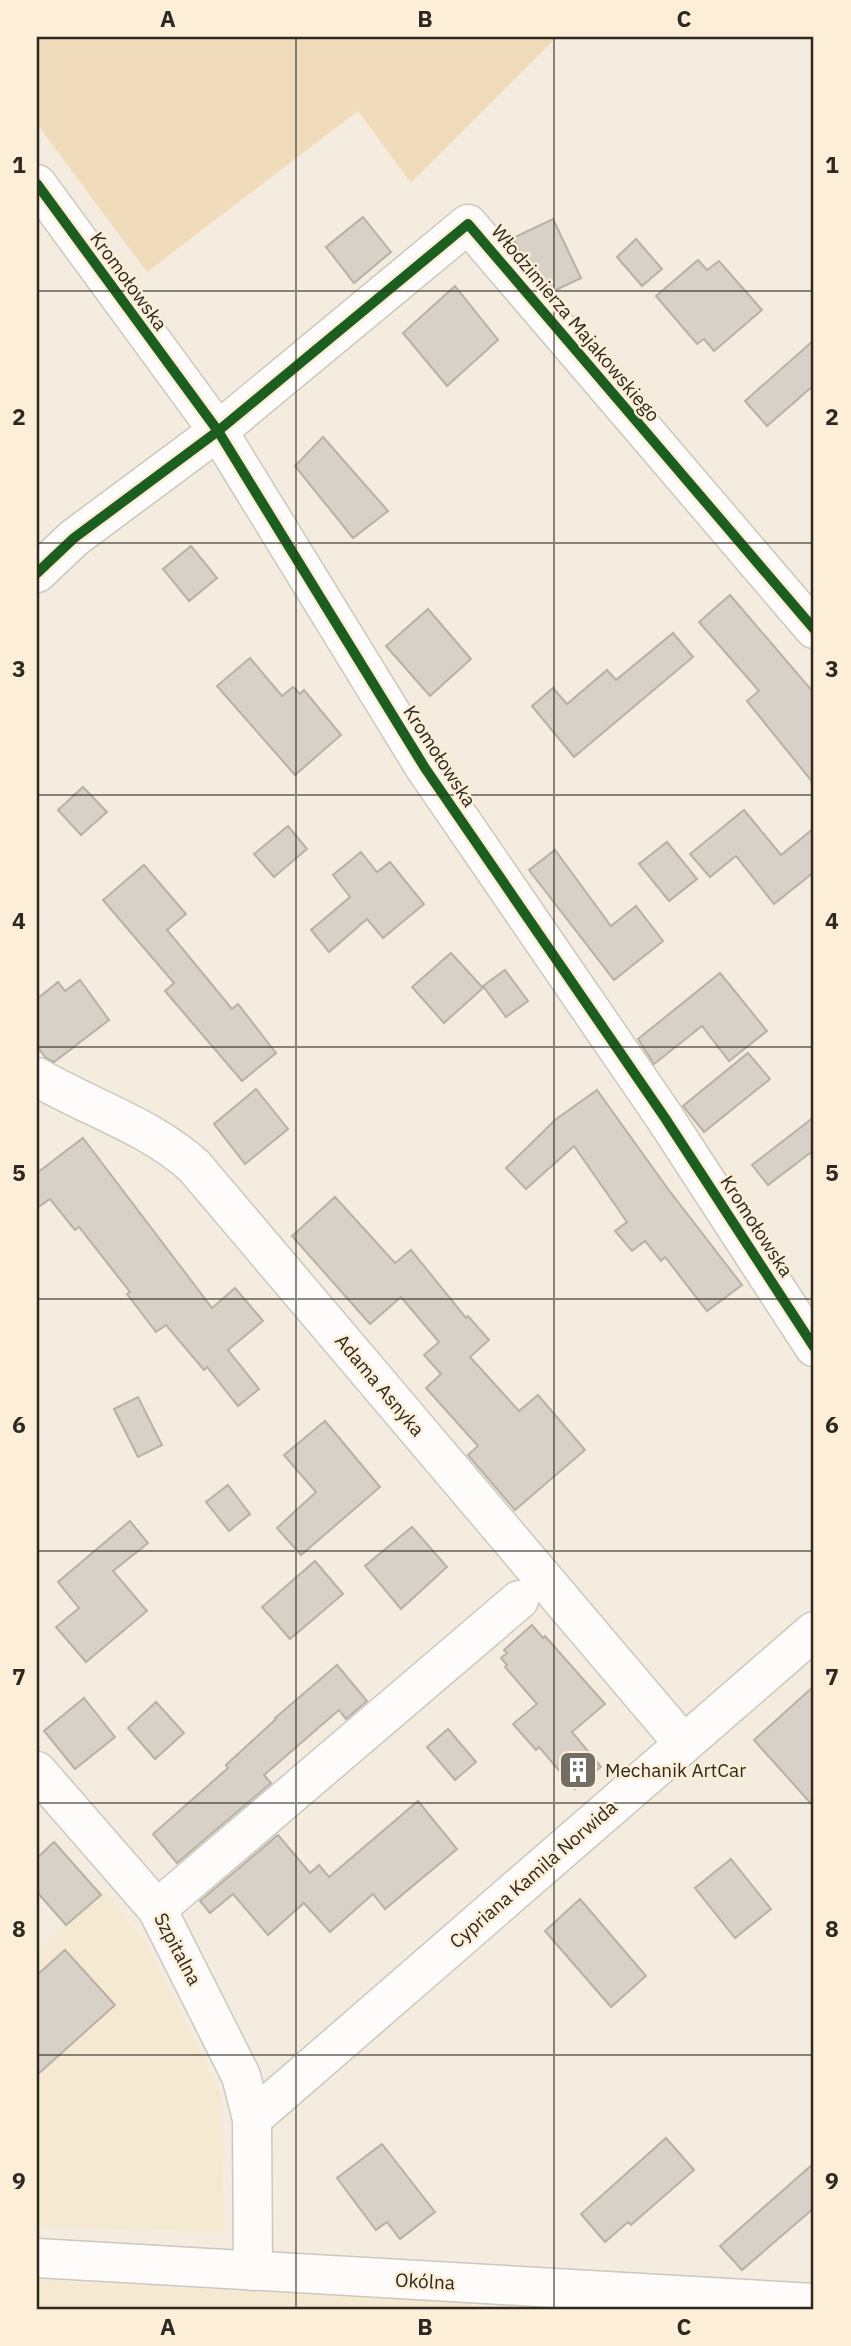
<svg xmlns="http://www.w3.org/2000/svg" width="851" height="2346" viewBox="0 0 851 2346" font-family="'IBM Plex Sans',sans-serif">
<rect width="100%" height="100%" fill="#f4ecdf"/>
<!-- built -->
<g fill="#f6e9d2">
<polygon points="105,1892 147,1946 222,2096 224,2233 37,2226 37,1952"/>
<polygon points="37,2280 471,2303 474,2309 37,2309"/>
</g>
<!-- green -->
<polygon fill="#f0dcbb" points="37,37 557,37 411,183 358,111 147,272 37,124"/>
<!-- building -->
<g fill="#d7d1c7" stroke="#b7b1a7" stroke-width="2">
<polygon points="363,217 391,252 354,283 326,247"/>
<polygon points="553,219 581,278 554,291 519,250 513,238"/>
<polygon points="636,239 662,269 642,286 617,257"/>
<polygon points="698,260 707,270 719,261 762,310 714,351 704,339 697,344 656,296"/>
<polygon points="455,286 498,340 447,386 403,333"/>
<polygon points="814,340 814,385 767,426 745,401"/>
<polygon points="323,437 388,511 353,538 295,466"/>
<polygon points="191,546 217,578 189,601 163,569"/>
<polygon points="730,595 814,693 814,784 747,701 759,691 699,622"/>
<polygon points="428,609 471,659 430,696 386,646"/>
<polygon points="673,633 693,657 574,757 532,706 553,688 567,704 607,670 616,680"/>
<polygon points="250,658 282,696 293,687 300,694 304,690 341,735 295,775 217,686"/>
<polygon points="83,787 107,812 81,835 58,810"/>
<polygon points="744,810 781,855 814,828 814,872 774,904 736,856 710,877 690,854"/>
<polygon points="288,826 307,849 274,877 254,854"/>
<polygon points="667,842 697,879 669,901 639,864"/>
<polygon points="555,850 611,926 636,906 663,941 614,980 529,870"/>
<polygon points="361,852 377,872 390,862 424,904 383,938 367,919 329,952 311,930 350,897 333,875"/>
<polygon points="144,865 186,914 167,930 232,1009 238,1004 276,1053 242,1081 165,991 174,983 103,900"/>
<polygon points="451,953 483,988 444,1023 412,987"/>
<polygon points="505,970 528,1001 506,1017 483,986"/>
<polygon points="720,973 767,1031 729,1061 702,1026 654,1064 638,1039"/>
<polygon points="80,980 109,1020 54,1062 45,1057 37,1046 37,999 58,982 65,991"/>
<polygon points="748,1053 770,1079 704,1132 683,1106"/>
<polygon points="256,1089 288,1129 245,1164 214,1124"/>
<polygon points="597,1090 668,1189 742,1285 707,1311 665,1257 661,1261 645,1241 632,1251 615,1231 627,1222 574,1146 526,1189 506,1168 555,1120"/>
<polygon points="814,1117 814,1150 768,1185 752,1165"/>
<polygon points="83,1138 212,1308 235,1288 263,1321 228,1350 259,1389 238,1406 207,1367 204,1370 166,1325 156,1332 127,1294 130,1292 79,1227 75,1230 50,1199 37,1208 37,1173"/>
<polygon points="335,1197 395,1263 411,1250 466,1318 468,1316 489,1340 470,1357 519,1411 538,1395 585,1450 515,1510 468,1455 478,1446 426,1388 441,1374 424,1355 439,1342 401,1297 370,1324 292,1236"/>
<polygon points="138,1397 162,1445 138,1457 114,1409"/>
<polygon points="325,1421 380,1487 301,1555 277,1528 316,1492 284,1455"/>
<polygon points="228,1485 250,1514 229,1531 206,1502"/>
<polygon points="130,1521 148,1543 113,1571 147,1611 86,1662 56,1627 79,1608 58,1582"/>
<polygon points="412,1527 447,1567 401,1609 365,1566"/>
<polygon points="315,1561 343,1594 290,1639 262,1607"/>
<polygon points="532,1625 543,1638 545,1636 605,1704 572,1732 601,1767 575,1789 539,1747 536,1750 513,1724 537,1704 505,1667 507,1665 501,1658 507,1653 504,1650"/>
<polygon points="337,1665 367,1701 346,1719 339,1710 264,1775 271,1783 177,1863 153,1834 228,1768 226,1765 276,1719 275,1718"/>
<polygon points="814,1686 814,1807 754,1740"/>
<polygon points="84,1698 115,1737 75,1769 44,1731"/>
<polygon points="156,1702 184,1733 155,1759 128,1728"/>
<polygon points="448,1729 476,1762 455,1780 427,1747"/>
<polygon points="418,1801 457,1849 385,1909 373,1894 330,1932 304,1903 268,1935 233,1894 210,1913 200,1901 278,1835 310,1873 319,1865 329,1877"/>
<polygon points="54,1842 101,1895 66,1925 37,1892 37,1858"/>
<polygon points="731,1859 771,1909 735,1938 695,1888"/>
<polygon points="580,1899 646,1976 611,2007 545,1931"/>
<polygon points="65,1950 115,2005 37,2075 37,1975"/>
<polygon points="666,2138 694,2170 631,2225 628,2222 605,2242 581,2214"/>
<polygon points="382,2144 435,2212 400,2239 387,2222 376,2230 337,2178"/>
<polygon points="814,2163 814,2208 742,2270 720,2246"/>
</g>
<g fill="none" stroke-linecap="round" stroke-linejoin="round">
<defs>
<g id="minor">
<polyline points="37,184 218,431 425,768 665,1118 814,1347"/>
<polyline points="37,573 74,538 218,431 468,224 814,629"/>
<path d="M37,1077C88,1107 150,1126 194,1166L683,1743"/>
<polyline points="37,1771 157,1909 241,2076 252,2119 253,2271"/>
<polyline points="157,1909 519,1600"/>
<polyline points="252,2119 814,1631"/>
<polyline points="37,2258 814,2303"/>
</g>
</defs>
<!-- minor casing -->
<use href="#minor" stroke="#cdc7bd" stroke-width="41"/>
<!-- minor -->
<use href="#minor" stroke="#fdfcfa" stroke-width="38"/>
<defs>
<g id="cycleway">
<polyline points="37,184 218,431 425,768 665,1118 814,1347"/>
<polyline points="37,573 74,538 218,431 468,224 814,629"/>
</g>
</defs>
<!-- cycleway casing -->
<use href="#cycleway" stroke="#fceed7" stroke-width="15"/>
<!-- cycleway -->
<use href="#cycleway" stroke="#1b5e20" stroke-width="10"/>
</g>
<!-- grid -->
<path fill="none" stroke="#2e2920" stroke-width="2" stroke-opacity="0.55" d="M296,37V2309M554,37V2309M37,291H814M37,543H814M37,795H814M37,1047H814M37,1299H814M37,1551H814M37,1803H814M37,2055H814"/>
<!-- icons -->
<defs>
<symbol id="building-square" viewBox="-11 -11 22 22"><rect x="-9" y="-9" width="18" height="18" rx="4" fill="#736d63" stroke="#fceed7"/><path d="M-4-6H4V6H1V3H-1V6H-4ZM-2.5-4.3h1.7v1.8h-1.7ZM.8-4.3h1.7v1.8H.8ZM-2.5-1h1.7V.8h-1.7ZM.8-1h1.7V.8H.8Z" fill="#fff"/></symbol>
</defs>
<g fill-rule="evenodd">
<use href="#building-square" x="556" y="1748" width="44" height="44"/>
</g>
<g text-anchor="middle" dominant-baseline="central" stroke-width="5" stroke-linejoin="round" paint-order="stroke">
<!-- street labels -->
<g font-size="19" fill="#2e2920" stroke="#fceed7">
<text transform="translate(129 281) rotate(54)">Kromołowska</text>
<text transform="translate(576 323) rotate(50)">Włodzimierza Majakowskiego</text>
<text transform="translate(440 756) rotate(57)">Kromołowska</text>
<text transform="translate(757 1226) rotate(57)">Kromołowska</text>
<text transform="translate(380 1385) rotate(50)">Adama Asnyka</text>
<text transform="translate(533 1874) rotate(-41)">Cypriana Kamila Norwida</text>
<text transform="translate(178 1949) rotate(62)">Szpitalna</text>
<text transform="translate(425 2281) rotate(3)">Okólna</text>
</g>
<!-- poi labels -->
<g font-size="19" fill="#2e2920" stroke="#fceed7" text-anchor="start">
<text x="605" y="1770">Mechanik ArtCar</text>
</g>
</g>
<!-- border -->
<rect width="851" height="2346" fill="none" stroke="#fceed7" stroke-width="77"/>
<rect x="38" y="38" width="774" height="2270" fill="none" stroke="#2e2920" stroke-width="2.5"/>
<g font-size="23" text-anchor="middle" font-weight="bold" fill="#2e2920">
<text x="168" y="27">A</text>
<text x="425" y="27">B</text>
<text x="684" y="27">C</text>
<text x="19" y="173">1</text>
<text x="832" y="173">1</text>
<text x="19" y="425">2</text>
<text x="832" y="425">2</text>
<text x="19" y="677">3</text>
<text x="832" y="677">3</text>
<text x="19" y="929">4</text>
<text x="832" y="929">4</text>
<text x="19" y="1181">5</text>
<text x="832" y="1181">5</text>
<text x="19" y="1433">6</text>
<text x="832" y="1433">6</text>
<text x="19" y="1685">7</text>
<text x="832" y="1685">7</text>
<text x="19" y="1937">8</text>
<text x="832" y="1937">8</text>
<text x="19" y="2189">9</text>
<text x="832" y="2189">9</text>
<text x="168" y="2335">A</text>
<text x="425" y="2335">B</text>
<text x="684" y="2335">C</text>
</g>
</svg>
